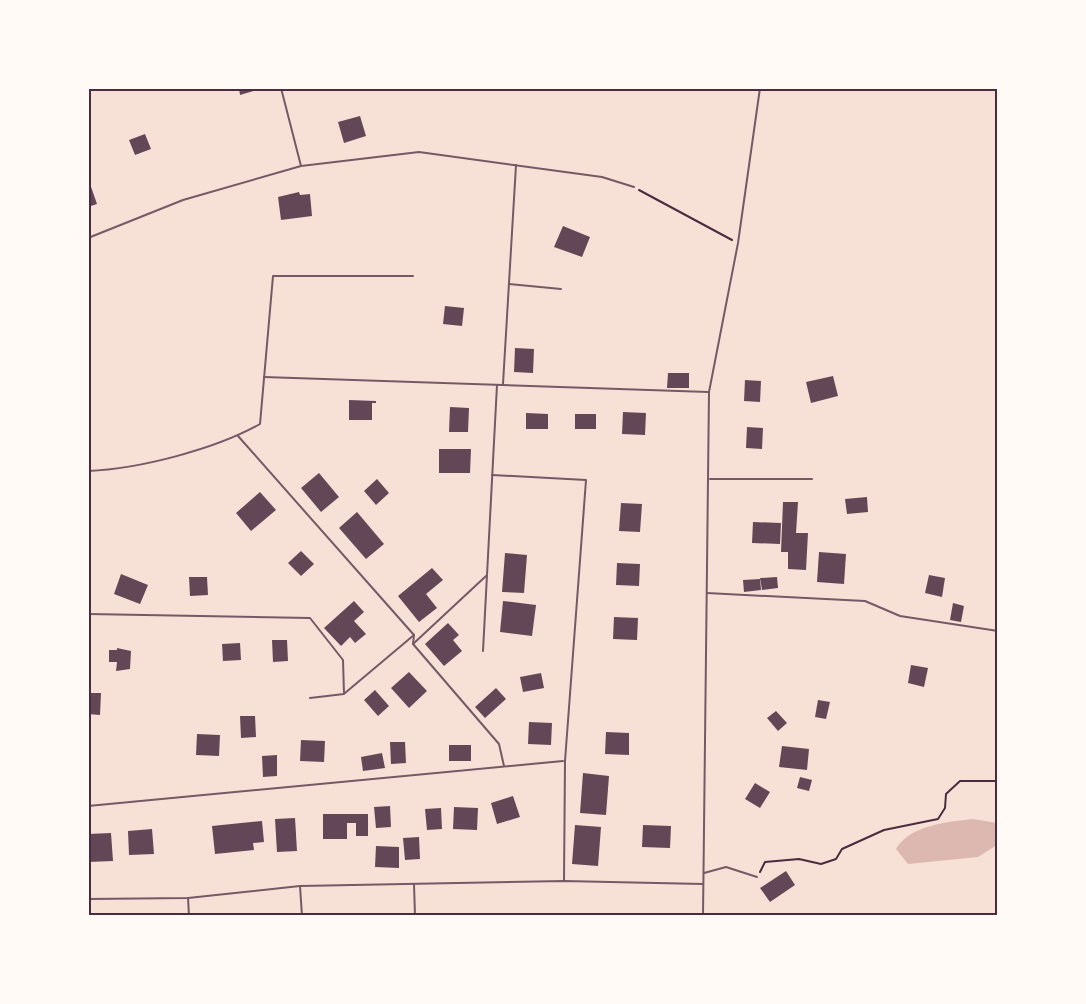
<svg xmlns="http://www.w3.org/2000/svg" width="1086" height="1004" viewBox="0 0 1086 1004" font-family="Barlow,sans-serif">
<rect width="100%" height="100%" fill="#f7e1d7"/>
<!-- water -->
<path fill="#dcb8b0" d="M973,819L997,823V845L978,857L908,864L896,849C910,825 947,822 973,819Z"/>
<!-- building -->
<g fill="#644757">
<polygon points="239,88 260,88 260,89 240,95"/>
<polygon points="360,116 366,136 344,143 338,122"/>
<polygon points="145,134 151,149 135,155 129,140"/>
<polygon points="89,181 97,204 88,207 88,182"/>
<polygon points="299,192 300,195 310,194 312,216 281,220 278,197"/>
<polygon points="563,226 590,237 582,257 554,247"/>
<polygon points="445,306 464,308 462,326 443,324"/>
<polygon points="515,348 534,349 533,373 514,372"/>
<polygon points="668,373 689,373 689,388 667,388"/>
<polygon points="833,376 838,396 811,403 806,382"/>
<polygon points="745,380 761,381 760,402 744,401"/>
<polygon points="349,400 376,401 376,403 372,403 372,420 349,420"/>
<polygon points="450,407 469,408 468,432 449,432"/>
<polygon points="623,412 646,413 645,435 622,434"/>
<polygon points="526,413 548,414 548,429 526,429"/>
<rect x="575" y="414" width="21" height="15"/>
<polygon points="747,427 763,428 762,449 746,448"/>
<polygon points="439,449 471,449 470,473 439,473"/>
<polygon points="319,473 339,497 321,512 301,488"/>
<polygon points="377,479 389,493 376,505 364,491"/>
<polygon points="260,492 276,510 251,531 236,513"/>
<polygon points="867,497 868,512 847,514 845,499"/>
<polygon points="783,502 798,502 796,533 808,533 806,570 788,569 788,552 781,552"/>
<polygon points="621,503 642,504 640,532 619,531"/>
<polygon points="357,512 384,544 366,559 339,528"/>
<polygon points="753,522 781,523 780,544 752,543"/>
<polygon points="301,551 314,564 301,576 288,563"/>
<polygon points="819,552 846,554 844,584 817,582"/>
<polygon points="505,553 527,555 524,593 502,592"/>
<polygon points="617,563 640,564 639,586 616,585"/>
<polygon points="432,568 443,580 426,594 437,608 419,622 398,596"/>
<polygon points="121,574 148,585 140,604 114,594"/>
<polygon points="929,575 945,578 942,597 925,593"/>
<polygon points="189,577 207,577 208,595 190,596"/>
<polygon points="777,577 778,588 762,590 760,578"/>
<polygon points="760,579 761,590 744,592 743,580"/>
<polygon points="354,601 364,612 354,621 366,634 355,643 350,637 341,646 324,628"/>
<polygon points="503,601 536,605 532,636 500,632"/>
<polygon points="953,603 964,606 961,622 950,620"/>
<polygon points="614,617 638,618 637,640 613,639"/>
<polygon points="448,623 459,635 453,640 462,651 444,666 425,644"/>
<polygon points="272,640 287,640 288,661 273,662"/>
<polygon points="240,643 241,660 223,661 222,644"/>
<polygon points="117,648 131,651 130,669 116,671 117,662 109,662 109,650 117,650"/>
<polygon points="911,665 928,668 924,687 908,683"/>
<polygon points="409,672 427,691 409,708 391,688"/>
<polygon points="541,673 544,688 523,692 520,677"/>
<polygon points="496,688 506,699 485,718 475,707"/>
<polygon points="375,690 389,706 378,716 364,700"/>
<polygon points="88,693 101,693 100,715 88,714"/>
<polygon points="818,700 830,702 826,719 815,717"/>
<polygon points="776,711 787,723 778,731 767,718"/>
<polygon points="240,716 255,716 256,737 241,738"/>
<polygon points="529,722 552,723 551,745 528,744"/>
<polygon points="606,732 629,733 629,755 605,754"/>
<polygon points="197,734 220,735 219,756 196,755"/>
<polygon points="301,740 325,741 324,762 300,761"/>
<polygon points="390,742 405,742 406,763 391,764"/>
<rect x="449" y="745" width="22" height="16"/>
<polygon points="782,746 809,749 807,770 779,767"/>
<polygon points="382,753 385,768 363,771 361,757"/>
<polygon points="277,755 277,776 263,777 262,756"/>
<polygon points="583,773 609,776 606,815 580,813"/>
<polygon points="800,777 812,780 809,791 797,788"/>
<polygon points="755,783 770,792 760,808 745,799"/>
<polygon points="513,796 520,817 497,824 491,803"/>
<polygon points="390,806 391,827 376,828 374,807"/>
<polygon points="454,807 478,808 477,830 453,829"/>
<polygon points="441,808 442,829 427,830 425,809"/>
<polygon points="323,814 368,814 368,836 356,836 356,823 347,823 347,839 323,839"/>
<polygon points="295,818 297,851 277,852 275,819"/>
<polygon points="262,821 264,842 253,843 254,850 215,854 212,826"/>
<polygon points="575,825 601,827 598,866 572,864"/>
<polygon points="643,825 671,826 670,848 642,847"/>
<polygon points="152,829 154,854 129,855 128,831"/>
<polygon points="111,833 113,861 88,862 88,834"/>
<polygon points="419,837 420,859 405,860 403,838"/>
<polygon points="376,846 399,847 399,868 375,867"/>
<polygon points="786,871 795,885 770,902 760,888"/>
</g>
<g fill="none" stroke-linecap="round" stroke-linejoin="round">
<!-- path -->
<g stroke="#4a2c40" stroke-width="2">
<polyline points="639,190 732,240"/>
<polyline points="760,872 765,862 799,859 821,864 836,859 842,849 884,830 938,819 945,808 946,794 960,781 998,781"/>
</g>
<!-- service -->
<g stroke="#755966" stroke-width="2">
<polyline points="281,88 301,166"/>
<polyline points="88,238 183,200 301,166 419,152 602,177 634,187"/>
<polyline points="509,284 561,289"/>
<polyline points="264,377 708,392"/>
<polyline points="503,384 516,165"/>
<polyline points="238,436 414,635 413,644 499,744 504,766"/>
<path d="M88,471C139,469 216,449 260,424L273,276H413"/>
<polyline points="492,475 586,480 565,761 564,881"/>
<polyline points="710,479 812,479"/>
<polyline points="707,593 865,601 900,616 998,631"/>
<polyline points="88,614 310,618 343,660 344,694 310,698"/>
<polyline points="413,644 486,576"/>
<polyline points="483,651 497,385"/>
<polyline points="345,693 414,635"/>
<polyline points="88,806 563,761"/>
<polyline points="704,873 726,867 757,877"/>
<polyline points="414,884 415,916"/>
<polyline points="300,886 302,916"/>
<polyline points="188,898 189,916"/>
<polyline points="88,899 188,898 300,886 564,881 703,884"/>
<polyline points="703,916 709,392 738,243 760,88"/>
</g>
</g>
<!-- border -->
<rect width="1086" height="1004" fill="none" stroke="#fffaf5" stroke-width="180"/>
<rect x="90" y="90" width="906" height="824" fill="none" stroke="#4a2c40" stroke-width="2"/>
</svg>
